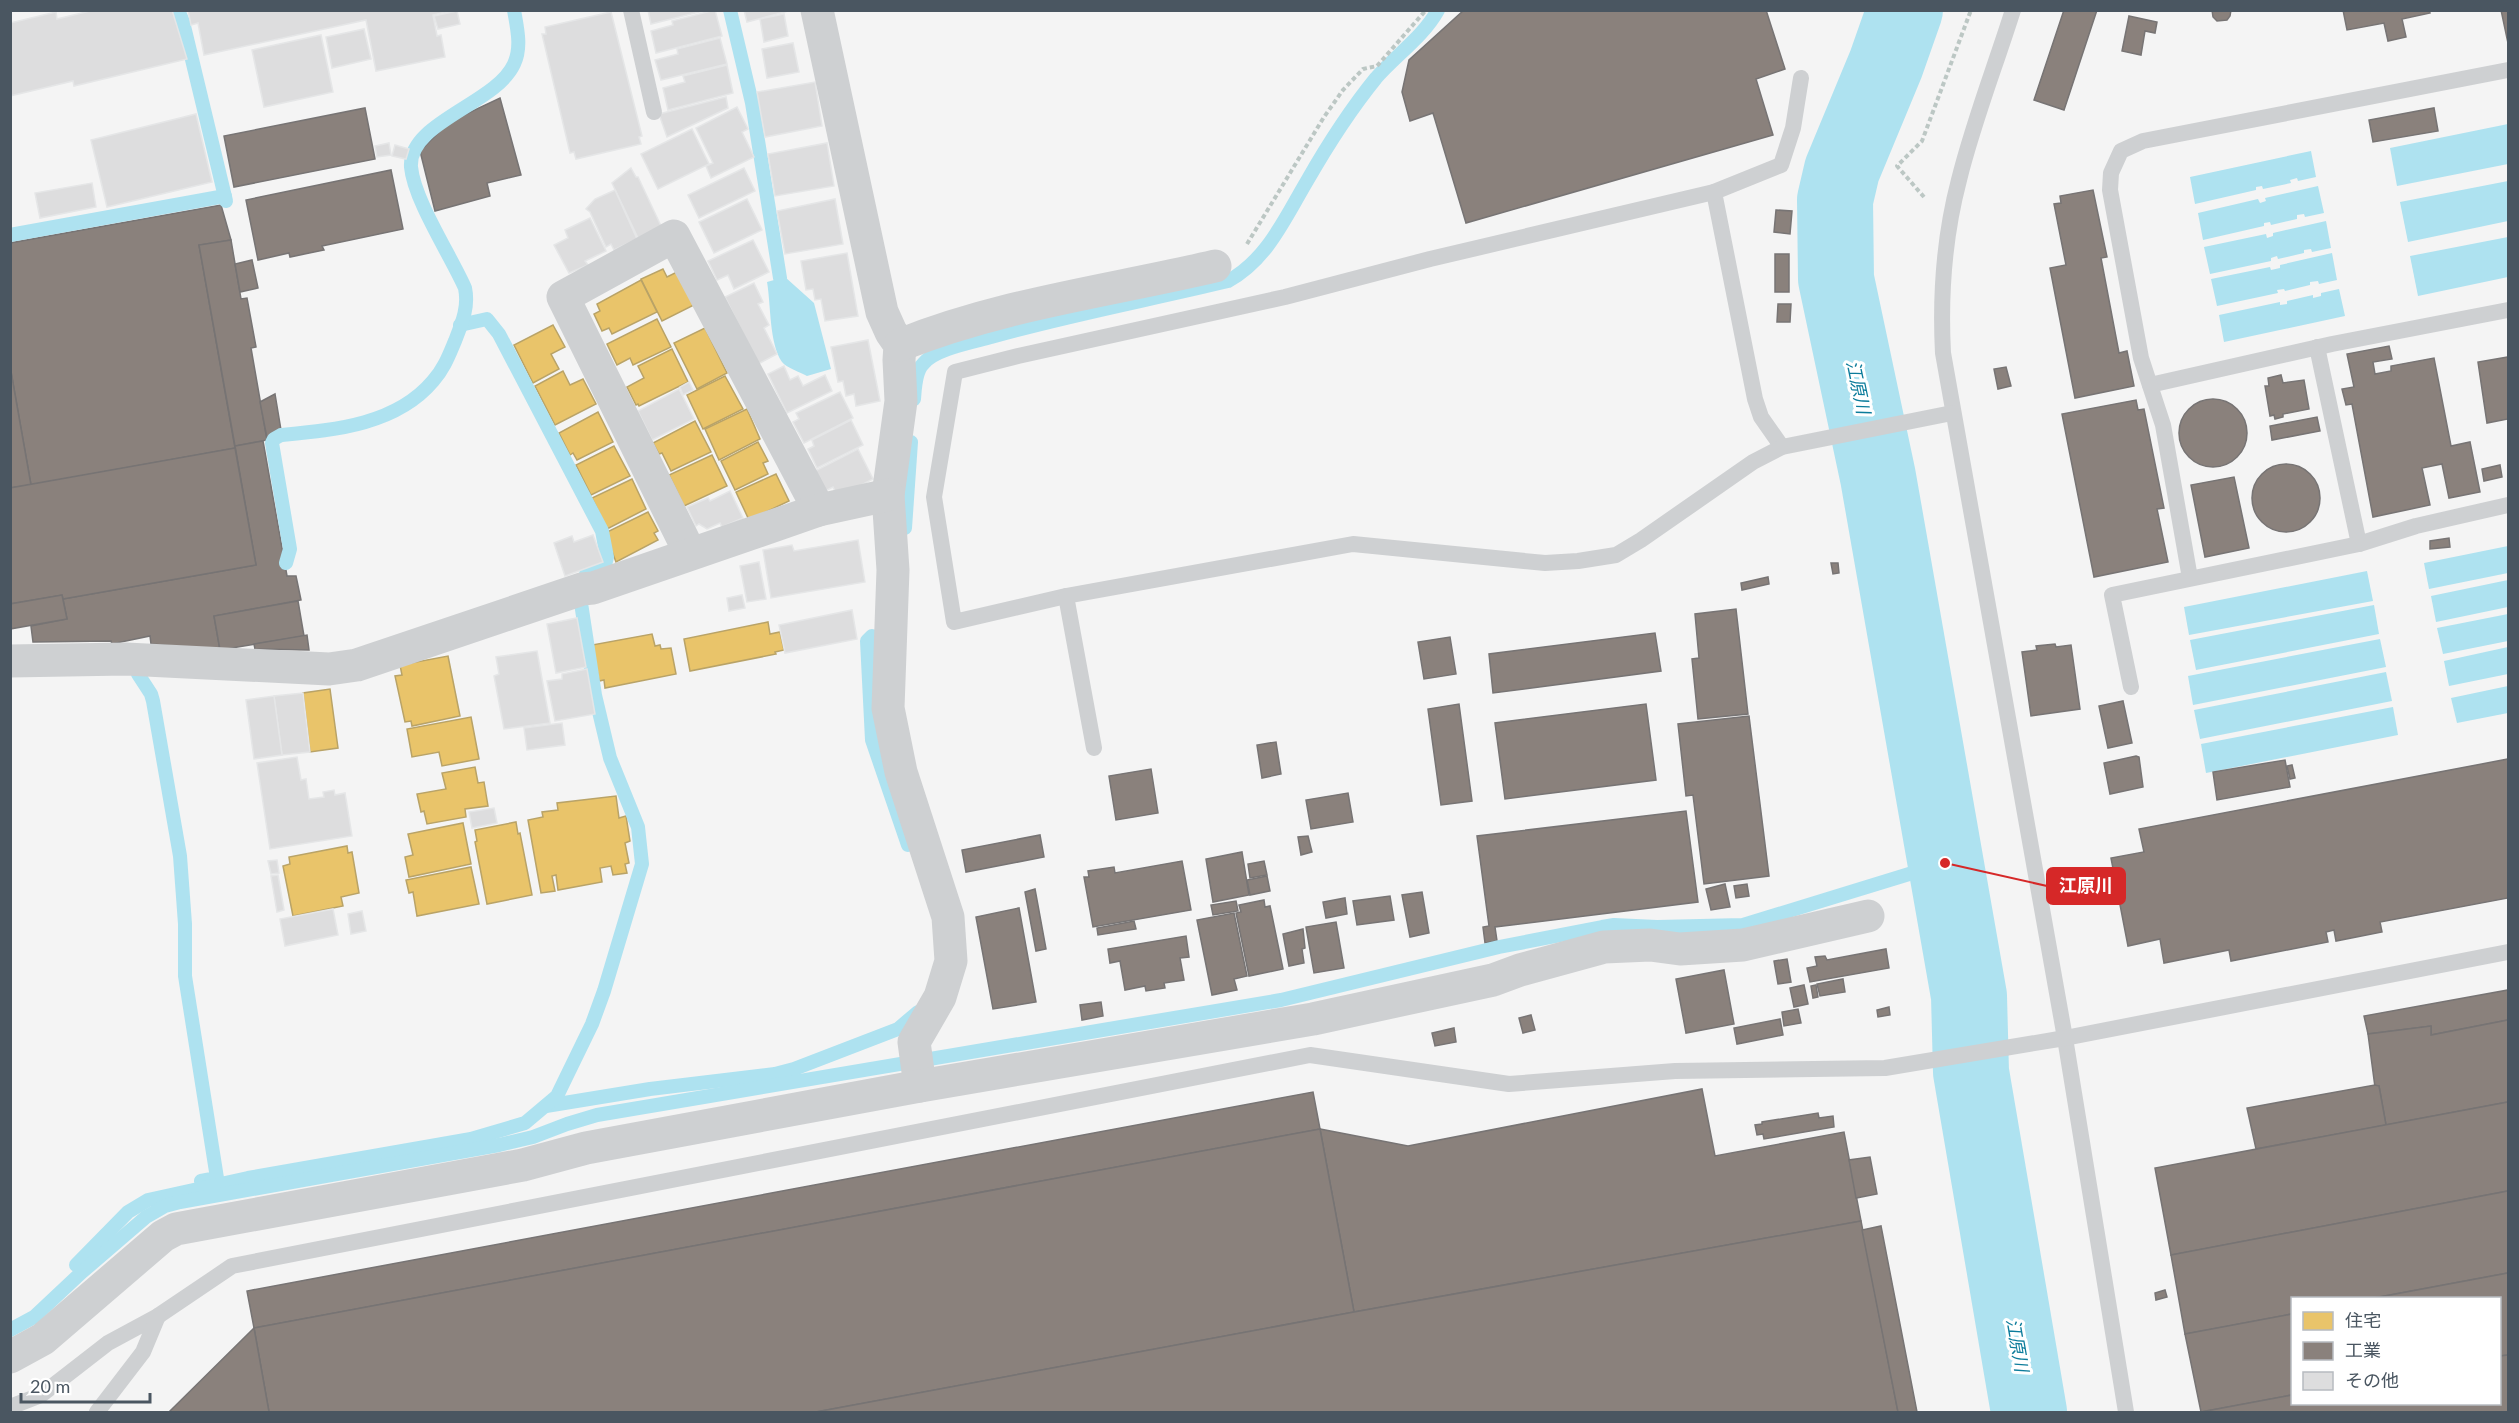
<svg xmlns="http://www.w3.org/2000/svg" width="2519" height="1423" viewBox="0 0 2519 1423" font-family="Lato,'Noto Sans JP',sans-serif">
<rect width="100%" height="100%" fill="#f4f4f4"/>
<!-- water -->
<g fill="#aee2f0">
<polygon points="2508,124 2508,164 2397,186 2390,148"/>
<polygon points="2311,151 2316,177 2298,181 2297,178 2290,180 2291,183 2263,189 2262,186 2256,187 2256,190 2195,204 2190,177"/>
<polygon points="2508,181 2508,221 2408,242 2400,202"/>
<polygon points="2318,186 2324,213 2305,217 2304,214 2297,215 2297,219 2271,225 2270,222 2264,223 2264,226 2203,240 2198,213 2258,199 2260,203 2266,201 2265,198"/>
<polygon points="2326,221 2331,248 2312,252 2311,249 2304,250 2304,253 2278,259 2277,256 2271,258 2271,261 2210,274 2204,247 2266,234 2267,238 2273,236 2273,233"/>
<polygon points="2508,237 2508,277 2418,296 2410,256"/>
<polygon points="2332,253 2337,280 2319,284 2318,281 2310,282 2310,285 2285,291 2284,289 2277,290 2278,293 2217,306 2211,279 2270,267 2271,270 2280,268 2280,265"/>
<path d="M785,277L814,303L831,369L807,376C800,372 787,368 782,362C769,343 771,304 767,282Z"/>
<polygon points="2339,289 2345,316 2224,342 2219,315 2280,302 2280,305 2287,304 2287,301 2313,295 2313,298 2321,296 2321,293"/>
<polygon points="2508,546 2508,573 2429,589 2424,563"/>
<polygon points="2367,571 2373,601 2189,635 2184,607"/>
<polygon points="2508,580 2508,607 2436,622 2431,596"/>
<polygon points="2374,605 2379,634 2196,670 2190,640"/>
<polygon points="2508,614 2508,641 2443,654 2437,628"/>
<polygon points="2380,639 2386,667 2193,705 2188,676"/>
<polygon points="2508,647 2508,674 2449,686 2444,661"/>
<polygon points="2386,672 2392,701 2200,739 2194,710"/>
<polygon points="2508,686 2508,713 2457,723 2451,698"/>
<polygon points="2393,707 2398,735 2206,773 2201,744"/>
</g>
<!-- homes -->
<g fill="#e9c46a" stroke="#b9a367" stroke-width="1.5">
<polygon points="663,269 667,277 677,272 694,305 662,321 641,279"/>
<polygon points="641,280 657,312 612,334 609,328 602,331 594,314 600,311 597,304"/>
<polygon points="657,319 671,347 633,365 630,358 617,365 607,344"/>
<polygon points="553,325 565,347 551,354 559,369 533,383 514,345"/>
<polygon points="705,328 727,373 697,389 674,343"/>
<polygon points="672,349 688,382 639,406 638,404 636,405 627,387 644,378 638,366"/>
<polygon points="563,371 570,385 583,379 596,404 555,425 535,386"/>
<polygon points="725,376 743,409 703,429 687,395"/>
<polygon points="747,409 760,439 719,460 705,429"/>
<polygon points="598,412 613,442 577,460 573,453 570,455 559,433"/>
<polygon points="695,421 711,452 671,471 662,453 659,454 653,443"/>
<polygon points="758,442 768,461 763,463 768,474 735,490 721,461"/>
<polygon points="614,446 630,476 591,495 576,465"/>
<polygon points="712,455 727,486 684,506 669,475"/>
<polygon points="776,474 789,501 749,520 736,492"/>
<polygon points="632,479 646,509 607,529 592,498"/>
<polygon points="648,512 658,531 654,533 658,540 616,562 605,533"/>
<polygon points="768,622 770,634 780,632 784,650 775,652 776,654 690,671 684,639"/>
<polygon points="652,634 655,646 660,645 661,649 671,648 676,674 605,688 604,680 599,681 592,645"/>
<polygon points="448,656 460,716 412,726 411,721 405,722 395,676 402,675 400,665"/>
<polygon points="330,689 338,748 310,752 303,693"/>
<polygon points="471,717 479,759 442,766 439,752 412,757 407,729"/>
<polygon points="475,767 478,783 484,782 488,806 465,809 466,817 427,824 424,811 421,812 417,794 446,789 442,773"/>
<polygon points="616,796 619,818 626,816 630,841 625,843 629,863 625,864 627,873 613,875 611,866 600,868 602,882 558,890 556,875 552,876 555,891 541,893 528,820 543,817 542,812 558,810 557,803"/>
<polygon points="516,822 518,834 520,833 532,895 487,904 475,842 477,841 475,830"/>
<polygon points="463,823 471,864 409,877 405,857 413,855 408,834"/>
<polygon points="347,846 348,853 352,852 359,893 341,897 343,906 293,916 283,866 290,864 289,857"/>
<polygon points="471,867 479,904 417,916 413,892 409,893 406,880"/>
</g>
<!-- industry -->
<g fill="#8a817c" stroke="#777474" stroke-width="1.5">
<polygon points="1464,10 1766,10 1785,69 1756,79 1773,135 1466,223 1433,113 1410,121 1402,92 1409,60"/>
<polygon points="2064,10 2097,10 2064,110 2034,100"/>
<polygon points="2212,10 2231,10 2230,16 2227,20 2217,21 2213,17"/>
<polygon points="2343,10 2429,10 2430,13 2402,19 2406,37 2388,41 2384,23 2347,30"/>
<polygon points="2501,10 2508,10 2508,43"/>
<polygon points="2129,16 2157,22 2155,33 2145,31 2141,55 2122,51"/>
<polygon points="500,98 521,175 487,183 490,196 435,211 420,151 449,122"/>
<polygon points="365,108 375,159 234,187 224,136"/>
<polygon points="2434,108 2438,131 2373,142 2369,120"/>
<polygon points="391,170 403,229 322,246 324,250 290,257 289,253 258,260 246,200"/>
<polygon points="2093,190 2107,257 2101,258 2119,353 2127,351 2134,386 2075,398 2050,268 2066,265 2054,204 2061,203 2060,196"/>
<polygon points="221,205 231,240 199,245 235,448 31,485 10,366 10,243"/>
<polygon points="1776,210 1792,211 1790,234 1774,232"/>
<polygon points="231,240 241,299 247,298 256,347 251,348 267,440 235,446 199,245"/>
<rect x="1775" y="254" width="14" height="38"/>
<polygon points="252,260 258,288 240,292 235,264"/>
<polygon points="1778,304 1791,304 1790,322 1777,322"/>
<polygon points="2389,346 2392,359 2373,362 2375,374 2391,371 2391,366 2434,358 2451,446 2470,442 2480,492 2449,498 2442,464 2422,468 2430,505 2373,517 2352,404 2346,405 2342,389 2354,387 2347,354"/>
<polygon points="2508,357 2508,419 2487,423 2478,362"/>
<polygon points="10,366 31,485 10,488"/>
<polygon points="2006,367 2011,386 1998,389 1994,369"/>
<polygon points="2281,375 2283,383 2304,380 2309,409 2283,414 2283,417 2275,419 2274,415 2270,416 2265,386 2269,386 2268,378"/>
<polygon points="275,394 281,430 267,438 260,402"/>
<circle cx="2213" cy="433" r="34"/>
<polygon points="2136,400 2138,410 2144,409 2164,508 2157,509 2168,562 2094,577 2062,414"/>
<polygon points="2317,417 2320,431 2272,440 2270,426"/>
<polygon points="263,441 287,576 296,576 301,600 214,616 220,650 151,644 150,636 112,644 111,641 33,642 31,626 67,619 63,599 256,565 235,446"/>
<polygon points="235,448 256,565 63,599 62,595 10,604 10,488"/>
<circle cx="2286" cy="498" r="34"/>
<polygon points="2500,465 2502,477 2484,481 2482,469"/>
<polygon points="2234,477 2249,548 2205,557 2191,485"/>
<polygon points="2449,538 2450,547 2430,549 2430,541"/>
<polygon points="1831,563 1838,563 1839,573 1833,574"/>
<polygon points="1768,577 1769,584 1742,590 1741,583"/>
<polygon points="62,595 67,619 10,629 10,604"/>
<polygon points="298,601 304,636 220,650 214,616"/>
<polygon points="1736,609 1748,714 1698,719 1692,659 1699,658 1695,614"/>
<polygon points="1655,633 1661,671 1493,693 1489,654"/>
<polygon points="307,635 309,650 255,649 254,644"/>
<polygon points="1450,637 1456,674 1424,679 1418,642"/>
<polygon points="2055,644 2056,647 2071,645 2080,709 2031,716 2022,652 2037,650 2036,646"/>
<polygon points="2123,701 2132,743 2108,748 2099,706"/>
<polygon points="1459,704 1472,801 1441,805 1428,709"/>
<polygon points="1646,704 1656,780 1505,799 1495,723"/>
<polygon points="1749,716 1769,876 1704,884 1693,795 1686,796 1678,724"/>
<polygon points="1276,742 1281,774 1262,778 1257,745"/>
<polygon points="2136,756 2139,757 2143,787 2110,794 2104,763"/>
<polygon points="2508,759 2508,898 2380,922 2382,932 2336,941 2334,930 2326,932 2328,942 2231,961 2229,950 2164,963 2160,939 2128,946 2111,858 2144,852 2139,829"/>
<polygon points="2285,760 2290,787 2217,800 2213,772"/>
<polygon points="2292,765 2295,778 2290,779 2287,766"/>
<polygon points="1151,769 1158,813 1116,820 1109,776"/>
<polygon points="1348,793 1353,822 1311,829 1306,800"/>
<polygon points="1686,811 1698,902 1495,927 1497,941 1485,943 1483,927 1489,926 1477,836"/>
<polygon points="1040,835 1044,857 966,872 962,850"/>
<polygon points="1308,836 1312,852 1301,855 1298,837"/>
<polygon points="1242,852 1249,895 1213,902 1206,859"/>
<polygon points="1182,861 1191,910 1093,927 1084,877 1089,877 1088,871 1114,867 1115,873"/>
<polygon points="1264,861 1267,875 1250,878 1248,864"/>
<polygon points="1267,876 1270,891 1250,895 1247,880"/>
<polygon points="1725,884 1730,907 1711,910 1706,889"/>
<polygon points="1747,884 1749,896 1736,898 1734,886"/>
<polygon points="1035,889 1046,949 1036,951 1025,892"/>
<polygon points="1422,892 1429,933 1410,937 1402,895"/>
<polygon points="1390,896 1394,920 1357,925 1353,901"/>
<polygon points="1345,898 1347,914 1326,918 1323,902"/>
<polygon points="1264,900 1265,907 1270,906 1283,969 1249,976 1236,913 1241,912 1239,905"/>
<polygon points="1236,901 1238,911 1213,915 1211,905"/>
<polygon points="1019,908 1036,1002 993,1009 976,917"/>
<polygon points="1234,913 1247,976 1234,979 1237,990 1212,995 1197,920"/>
<polygon points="1134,921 1136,929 1098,935 1097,928"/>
<polygon points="1336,922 1344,968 1314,973 1306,927"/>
<polygon points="1303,929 1305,948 1302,949 1304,963 1289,966 1283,934"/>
<polygon points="1186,936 1189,957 1180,958 1184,980 1164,983 1165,988 1146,991 1145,986 1125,990 1120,961 1110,963 1108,949"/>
<polygon points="1886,949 1889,968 1810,982 1807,968 1817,966 1815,957 1825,956 1827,960"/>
<polygon points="1787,959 1791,982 1778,984 1774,961"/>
<polygon points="1724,970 1734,1024 1686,1033 1676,979"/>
<polygon points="1843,979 1845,992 1820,996 1817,984"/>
<polygon points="1804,985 1808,1004 1794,1007 1790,988"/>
<polygon points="1816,985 1818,997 1813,998 1811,986"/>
<polygon points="2508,990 2508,1020 2431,1035 2431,1026 2368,1034 2364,1016"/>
<polygon points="1101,1002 1103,1016 1082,1020 1080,1005"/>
<polygon points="1889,1007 1890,1015 1878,1017 1877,1010"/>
<polygon points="1798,1009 1801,1023 1784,1026 1782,1012"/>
<polygon points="1531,1015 1535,1030 1523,1033 1519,1018"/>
<polygon points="1780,1019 1783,1035 1737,1044 1734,1028"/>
<polygon points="2508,1020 2508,1102 2386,1125 2379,1086 2375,1087 2368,1034 2431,1026 2431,1035"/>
<polygon points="1454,1028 1456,1042 1435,1046 1432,1033"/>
<polygon points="2375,1085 2379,1086 2386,1125 2256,1149 2247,1108"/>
<polygon points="1702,1089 1715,1156 1844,1132 1861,1221 1354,1312 1320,1129 1408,1146"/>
<polygon points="1313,1092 1320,1129 254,1328 247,1291"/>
<polygon points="2508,1102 2508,1191 2171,1255 2155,1168"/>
<polygon points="1818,1113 1819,1118 1833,1116 1834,1127 1764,1139 1763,1134 1757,1135 1755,1125 1762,1124 1762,1122"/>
<polygon points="1320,1129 1354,1312 816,1412 269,1412 254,1328"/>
<polygon points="1870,1157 1877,1194 1856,1198 1849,1160"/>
<polygon points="2508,1191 2508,1273 2374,1298 2292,1298 2292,1314 2185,1334 2171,1255"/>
<polygon points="1861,1221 1898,1412 816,1412 1354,1312"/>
<polygon points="1881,1226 1917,1412 1898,1412 1862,1230"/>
<polygon points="2508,1273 2508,1355 2500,1356 2500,1298 2374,1298"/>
<polygon points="2165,1290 2167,1297 2156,1300 2155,1293"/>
<polygon points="2292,1314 2292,1395 2201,1412 2185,1334"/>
<polygon points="254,1328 269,1412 169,1412"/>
<polygon points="2508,1355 2508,1412 2201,1412 2292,1395 2292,1404 2500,1404 2500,1356"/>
</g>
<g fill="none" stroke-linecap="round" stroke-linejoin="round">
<!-- stream -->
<g stroke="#aee2f0" stroke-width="14">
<polyline points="178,10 183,22 226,201"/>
<polyline points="730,10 752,103 780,278"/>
<polyline points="10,235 225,196"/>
<polyline points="460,325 487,319 499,334 602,531 607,557 605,565 586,574"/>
<path d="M914,399C915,388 915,372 923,364C934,349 973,342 991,337C1069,315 1149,300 1228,281C1267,260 1285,218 1307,181C1327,146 1350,110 1376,78C1396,55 1423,37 1438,10"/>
<polyline points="905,528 911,442"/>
<path d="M286,563L290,549L272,443L274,439L281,435C334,430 396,425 433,381C444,369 449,355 455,341C462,323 469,307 465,288C451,256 414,200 411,167C408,122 496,104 514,64C522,47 517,28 514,10"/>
<polyline points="872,636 867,641 872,740 908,845"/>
<polyline points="138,674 151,694 153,701 180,856 185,924 185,976 217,1178 201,1181"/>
<polyline points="546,1106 650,1089 775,1074 794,1069 898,1029 918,1012"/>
<polyline points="76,1265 128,1212 148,1200 248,1178 471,1139 525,1123 557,1096 592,1024 604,991 642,864 638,827 610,758 595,695 581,603"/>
<polyline points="10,1330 34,1317 82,1272 146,1217 165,1206 180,1202 499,1145 533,1137 567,1124 597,1115 1281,1000 1499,947 1602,927 1614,925 1657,927 1743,925 1945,863"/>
</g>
<!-- river -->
<polyline stroke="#aee2f0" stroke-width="76" points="1905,10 1886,64 1842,170 1835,200 1836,279 1878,477 1969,996 1971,1072 2029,1412"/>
</g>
<!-- building -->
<g fill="#ddddde" stroke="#e5e6e7" stroke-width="1.5">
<polygon points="94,10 172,10 187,59 74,86 73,81 10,96 10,23 56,12 57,19"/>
<polygon points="188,10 454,10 433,15 437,36 441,35 445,57 376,71 366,20 204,55 198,23 191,25"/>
<polygon points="648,10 707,10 651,24"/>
<polygon points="715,10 722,36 656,53 651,31 673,25 672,21"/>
<polygon points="744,10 792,10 747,22"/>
<polygon points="457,11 460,24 438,29 434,16"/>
<polygon points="611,12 642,136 639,137 641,144 576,159 574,152 570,153 542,34 546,34 545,27"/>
<polygon points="784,14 788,36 764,42 760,19"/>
<polygon points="364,29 371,59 332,68 326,37"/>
<polygon points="321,35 333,92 264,107 252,50"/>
<polygon points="720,38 727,64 661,80 655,60 678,54 677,49"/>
<polygon points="793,43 799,72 767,78 762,49"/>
<polygon points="727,65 733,93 668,110 663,88 685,82 683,76"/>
<polygon points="815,82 822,126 765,137 757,92"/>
<polygon points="726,97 728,108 667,137 659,114"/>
<polygon points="737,107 748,129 742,132 754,157 711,178 706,166 713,163 696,128"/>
<polygon points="196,114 212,182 107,207 91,140"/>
<polygon points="692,129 709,164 658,189 641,154"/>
<polygon points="389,143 391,155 377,157 375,146"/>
<polygon points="827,143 834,186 775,196 768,154"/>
<polygon points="395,145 409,149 406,159 392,156"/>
<polygon points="631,168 636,177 638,177 662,228 638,238 612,183"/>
<polygon points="744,168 755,191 699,218 688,195"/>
<polygon points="92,183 96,207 40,218 35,193"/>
<polygon points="615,190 637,239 614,250 611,244 606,247 590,212 586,209 595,199"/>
<polygon points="747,199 762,230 714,253 699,222"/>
<polygon points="835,199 843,244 785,254 777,211"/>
<polygon points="590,218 606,251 585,261 588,265 569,273 554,245 568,238 565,230"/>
<polygon points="753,240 769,272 734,289 728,275 717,280 708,261"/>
<polygon points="847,253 858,316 825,321 821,299 815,300 813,289 806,290 801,261"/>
<polygon points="754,283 763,302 758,304 769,325 764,328 777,354 758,364 725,297"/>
<polygon points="868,340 880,401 856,406 854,394 846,396 843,381 838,382 831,347"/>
<polygon points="784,366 790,380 798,376 803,386 825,375 832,391 787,413 768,374"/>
<polygon points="689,382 693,390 683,395 680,387"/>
<polygon points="679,389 694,419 652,440 638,411"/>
<polygon points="840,392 853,418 804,443 793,422 799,419 796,413"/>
<polygon points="851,420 863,445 817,468 808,449 814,446 812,440"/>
<polygon points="858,449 873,479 838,497 833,487 823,492 813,472"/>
<polygon points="730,491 743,518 722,527 720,523 707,529 699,524 696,526 687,507 708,498 710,501"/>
<polygon points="593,535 603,562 565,576 554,543 572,536 574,542"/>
<polygon points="858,540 865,582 771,598 763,550 792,545 794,551"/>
<polygon points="759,562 766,599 747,602 740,566"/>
<polygon points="742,595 745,608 729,611 727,598"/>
<polygon points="852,610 857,639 785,653 779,625"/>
<polygon points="577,618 586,667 556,673 547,624"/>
<polygon points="537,651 550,723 504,729 494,676 499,674 496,657"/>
<polygon points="587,669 595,714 555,721 547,681 562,679 562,674"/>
<polygon points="303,693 310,752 282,755 274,696"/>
<polygon points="274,696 282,755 254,759 246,700"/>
<polygon points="562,723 565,745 527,750 524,728"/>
<polygon points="297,757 301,780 306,779 309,799 324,797 323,792 334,790 335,795 345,793 352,836 270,849 257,763"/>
<polygon points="494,808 497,823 472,828 469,812"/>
<polygon points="277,860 279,873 271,874 268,861"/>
<polygon points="278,875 284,910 277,912 271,876"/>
<polygon points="333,909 338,935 285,946 280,919"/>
<polygon points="362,911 366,931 351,934 348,914"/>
</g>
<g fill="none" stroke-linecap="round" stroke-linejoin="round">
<!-- path -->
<g stroke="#bcc7c4" stroke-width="4" stroke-dasharray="4.5 3" stroke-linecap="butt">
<polyline points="1924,197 1897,166 1922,141 1971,10"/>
<polyline points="1247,244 1324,117 1343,90 1363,69 1377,66 1426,10"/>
</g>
<!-- service -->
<g stroke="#ced0d2" stroke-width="16">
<polyline points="631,10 654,112"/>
<path d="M2013,10C1995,67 1973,123 1959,180C1944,237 1940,295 1943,353L2065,1038L2126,1412"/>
<polyline points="2317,347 2359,544"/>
<polyline points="2150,385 2332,344 2508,310"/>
<polyline points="1782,447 1761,417 1755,399 1714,192 1781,165 1793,128 1801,78"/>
<polyline points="2190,578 2163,425 2141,358 2110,190 2111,173 2121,151 2143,141 2508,70"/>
<polyline points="1066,596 954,622 934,497 955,372 1018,356 1285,297 1430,259 1714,192"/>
<polyline points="2131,687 2112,595 2359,544 2416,526 2508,505"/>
<polyline points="1094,748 1066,596 1353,544 1545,563 1578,561 1616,555 1641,540 1753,462 1782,447 1952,413"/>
<polyline points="10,1407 41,1395 108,1343 158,1316 232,1266 1310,1055 1509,1084 1675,1071 1885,1068 2065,1038 2508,952"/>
<polyline points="97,1412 143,1352 158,1316"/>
</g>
<!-- minor -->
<g stroke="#ced0d2" stroke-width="33">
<polyline points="817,10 882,312 891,332 900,345 899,360 901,401 888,495 893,570 888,708 901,772 948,917 951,961 940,997 914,1042 920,1086"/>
<path d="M900,345C1002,304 1109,291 1215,266"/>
<polyline points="690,553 563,297 674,236 819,510"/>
<polyline points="10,661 126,659 329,669 357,665 582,589 593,588 819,510 888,495"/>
<polyline points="10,1357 43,1339 163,1236 176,1229 523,1165 586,1148 920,1086 1313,1019 1493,980 1520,970 1604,947 1650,945 1680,949 1743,945 1868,916"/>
</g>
</g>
<g text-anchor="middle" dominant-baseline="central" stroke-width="6" stroke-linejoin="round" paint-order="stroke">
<!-- water labels -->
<g font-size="18" font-style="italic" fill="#0c7c9b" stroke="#fff">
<text transform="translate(1859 387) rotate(78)">江原川</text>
<text transform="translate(2018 1345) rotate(80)">江原川</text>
</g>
</g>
<!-- callouts -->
<path fill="none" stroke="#d62828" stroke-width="2" d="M1945 863L2047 886"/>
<circle fill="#d62828" stroke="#fff" stroke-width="2" cx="1945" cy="863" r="6"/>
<rect fill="#d62828" stroke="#d62828" stroke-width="2" x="2047" y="868" width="78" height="36" rx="6"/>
<g font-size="18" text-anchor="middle" font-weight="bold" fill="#fff">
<text x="2086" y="892">江原川</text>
</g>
<!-- border -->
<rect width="2519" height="1423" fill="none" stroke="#4a5661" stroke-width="24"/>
<!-- legend -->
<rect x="2291" y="1297" width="210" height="108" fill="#ffffff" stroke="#b7bbc0" stroke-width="1.5"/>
<rect x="2303" y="1312" width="30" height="18" fill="#e9c46a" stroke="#b7bbc0" stroke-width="1.5"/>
<text x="2345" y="1327" font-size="18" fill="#4a5661">住宅</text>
<rect x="2303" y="1342" width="30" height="18" fill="#8a817c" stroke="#b7bbc0" stroke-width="1.5"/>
<text x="2345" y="1357" font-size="18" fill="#4a5661">工業</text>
<rect x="2303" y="1372" width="30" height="18" fill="#ddddde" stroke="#b7bbc0" stroke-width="1.5"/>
<text x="2345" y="1387" font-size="18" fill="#4a5661">その他</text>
<!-- scale -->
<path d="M21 1393v9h129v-9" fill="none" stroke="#4a5661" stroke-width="3"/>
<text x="30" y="1393" font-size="18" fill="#4a5661" stroke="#ffffff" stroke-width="4.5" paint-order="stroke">20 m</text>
</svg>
